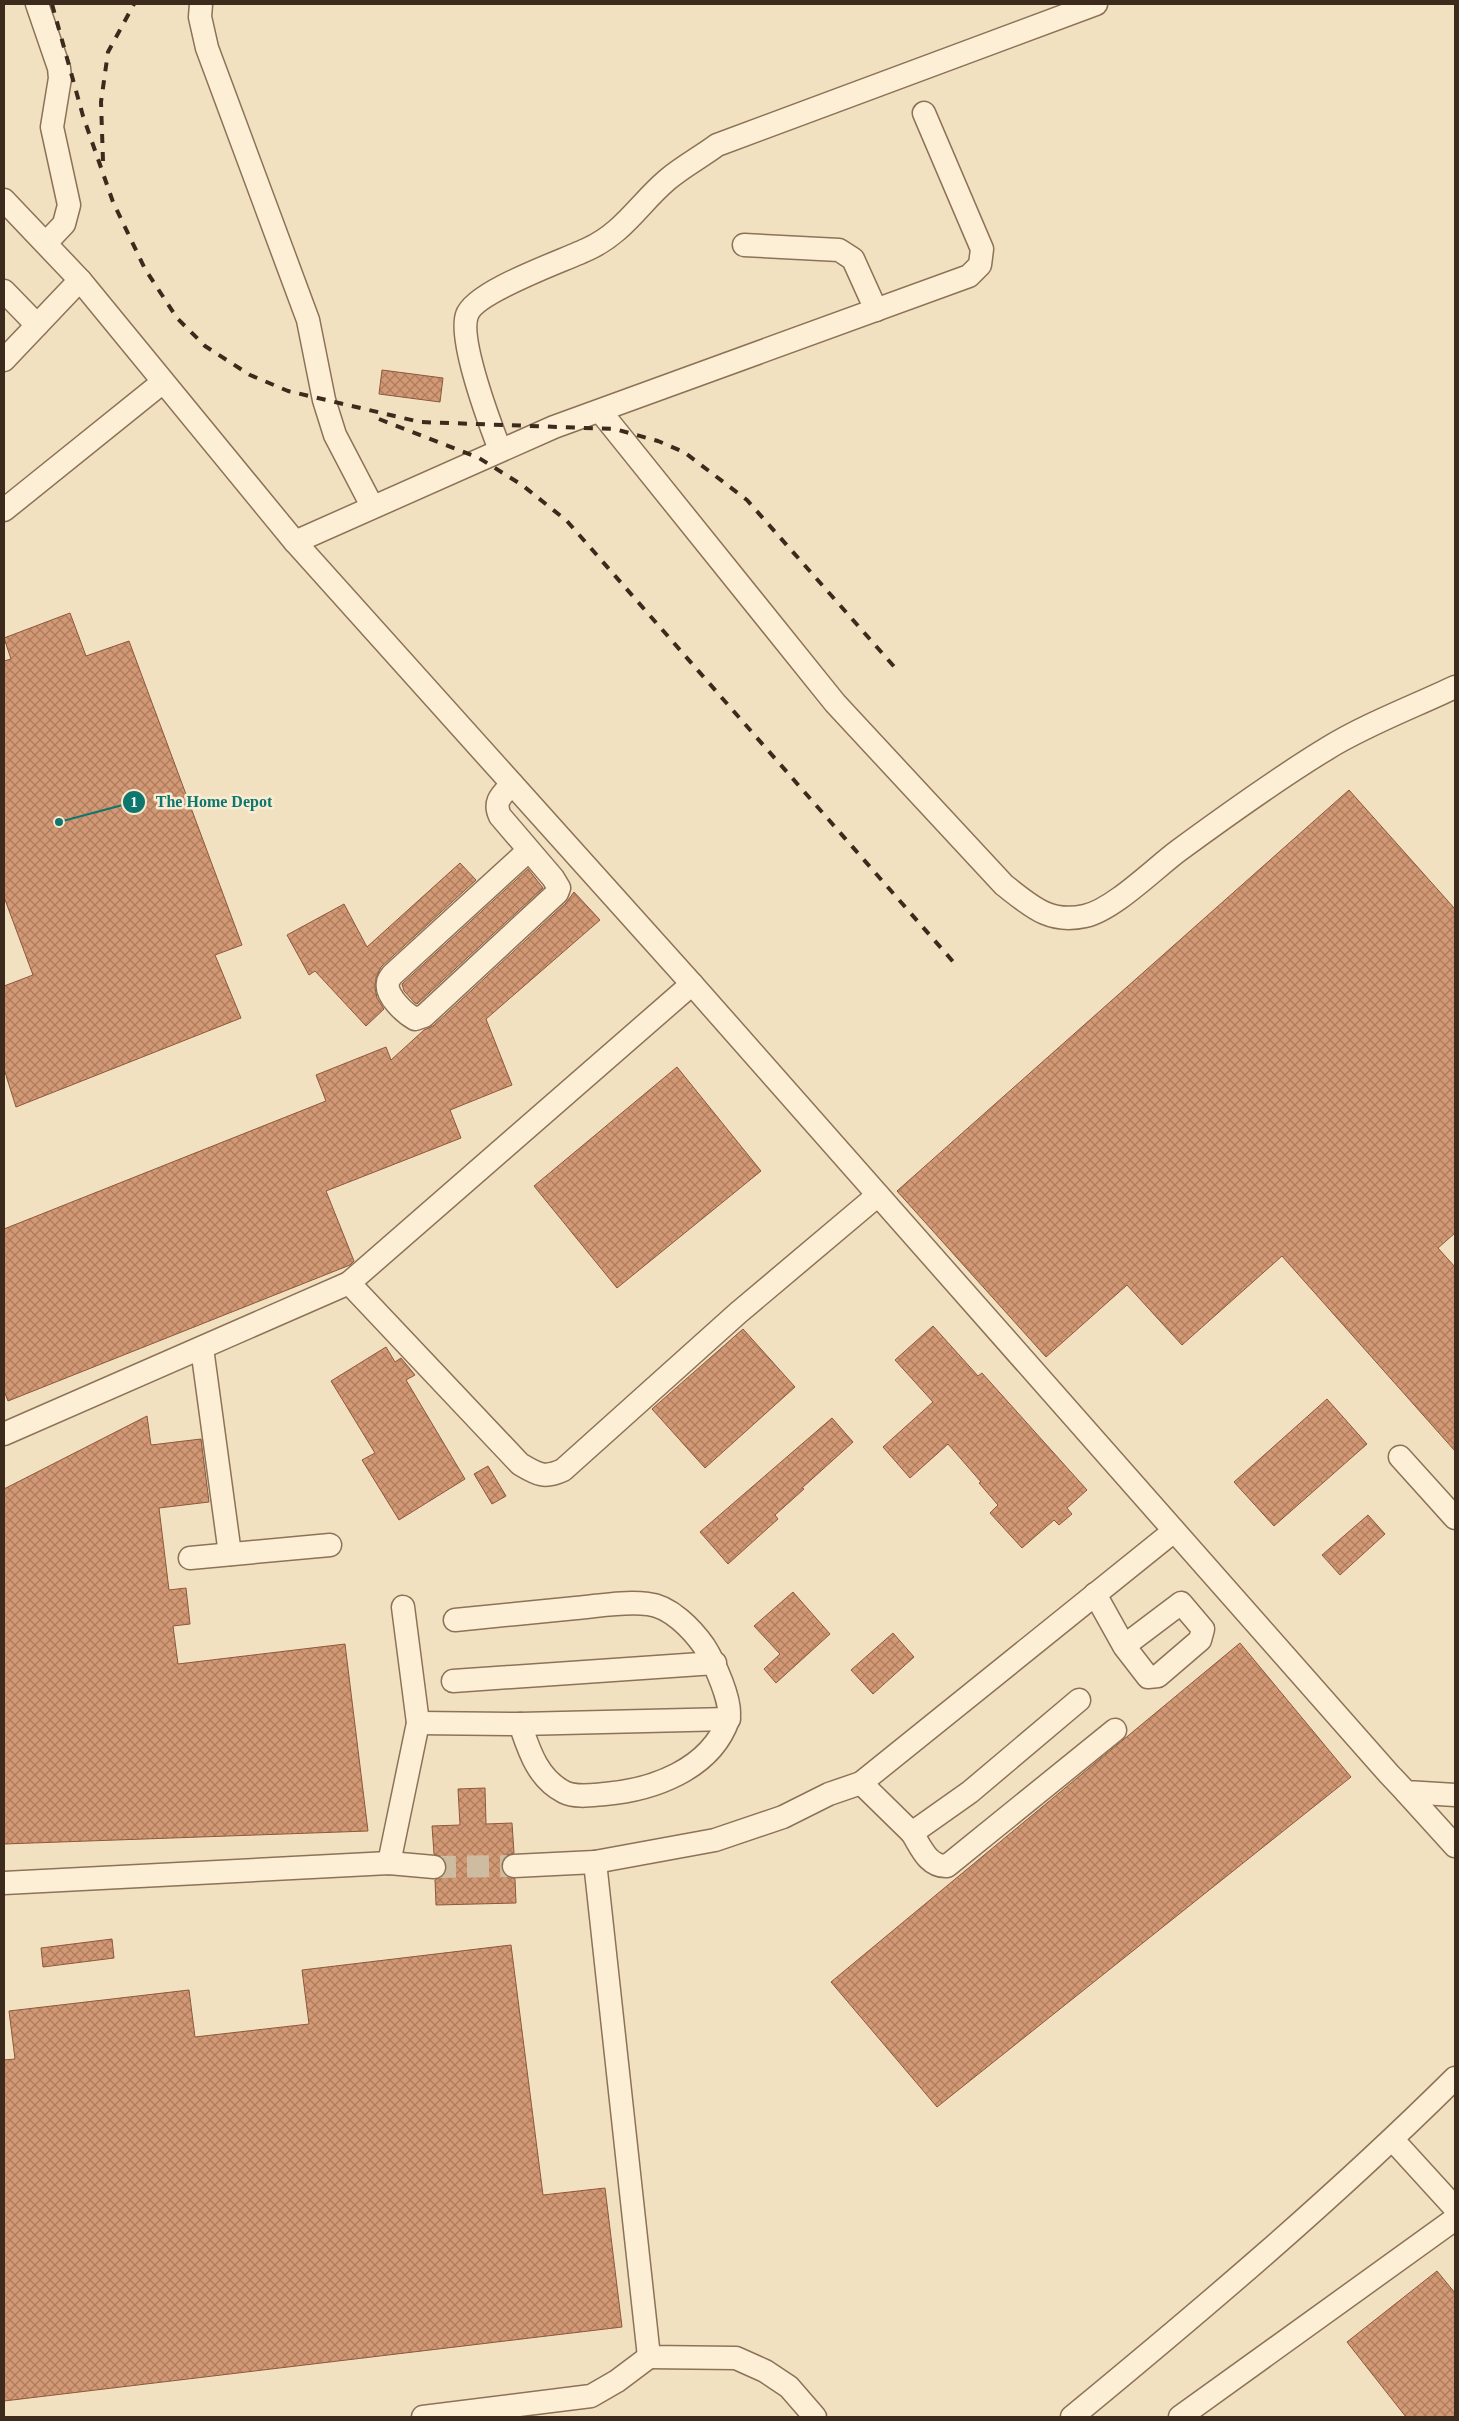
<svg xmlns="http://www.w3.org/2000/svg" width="1459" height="2421" viewBox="0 0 1459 2421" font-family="'Times New Roman',serif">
<defs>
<pattern id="building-cross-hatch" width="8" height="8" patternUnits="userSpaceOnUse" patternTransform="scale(1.25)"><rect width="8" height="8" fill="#d39874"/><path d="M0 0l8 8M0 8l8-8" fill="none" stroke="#ac7c5f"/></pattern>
</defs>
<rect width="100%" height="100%" fill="#f2e1c1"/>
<!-- building -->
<g fill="url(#building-cross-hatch)" stroke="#8e583b">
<polygon points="382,370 443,378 440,402 379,394"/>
<polygon points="70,613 86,656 129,641 242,945 215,955 241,1018 16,1107 4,1069 4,986 33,975 4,897 4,661 11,659 4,638"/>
<polygon points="1349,790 1455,909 1455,1233 1438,1248 1455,1267 1455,1451 1282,1256 1182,1345 1127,1285 1046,1357 897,1191"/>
<polygon points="460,863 476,880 381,967 376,978 375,988 377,998 384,1009 366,1026 315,971 309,975 287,935 344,904 367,947"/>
<polygon points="528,869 543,888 417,1004 415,1003 404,991 402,984"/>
<polygon points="574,892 600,920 486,1019 512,1085 450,1110 461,1138 326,1191 354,1261 350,1265 8,1401 4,1391 4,1229 326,1101 316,1075 386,1047 391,1060 424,1030 433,1026 566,903"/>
<polygon points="677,1067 761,1171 617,1288 534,1186"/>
<polygon points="933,1326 978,1376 982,1373 1087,1490 1067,1508 1072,1514 1059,1525 1054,1520 1022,1548 990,1513 998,1505 979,1483 981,1482 948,1444 910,1478 883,1447 933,1402 895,1360"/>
<polygon points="743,1329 795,1387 705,1468 652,1409"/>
<polygon points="386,1347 395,1362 401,1358 415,1375 406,1380 465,1479 399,1520 362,1460 375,1453 331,1381"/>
<polygon points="1327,1399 1367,1444 1274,1526 1234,1482"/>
<polygon points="147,1416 151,1445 201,1439 209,1502 159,1508 169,1590 186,1588 190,1624 173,1626 178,1664 345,1644 368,1831 4,1844 4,1489"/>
<polygon points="832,1418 853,1442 802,1488 804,1489 775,1515 778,1519 728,1564 700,1532"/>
<polygon points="488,1466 506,1496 492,1504 474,1474"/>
<polygon points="1368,1515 1385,1534 1340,1575 1322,1555"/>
<polygon points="793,1592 830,1634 776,1683 764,1669 780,1654 754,1626"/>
<polygon points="893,1633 914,1657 873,1694 851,1670"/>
<polygon points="1240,1643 1351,1777 937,2107 831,1982"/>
<polygon points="485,1788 486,1824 512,1823 514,1853 507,1855 501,1866 503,1873 515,1879 516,1903 436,1905 435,1880 444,1875 447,1868 442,1857 434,1854 432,1826 460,1825 458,1789"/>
<polygon points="112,1939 114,1958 43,1967 41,1948"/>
<polygon points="511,1945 543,2195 605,2188 622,2327 4,2401 4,2060 15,2059 9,2011 189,1990 195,2037 309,2024 302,1970"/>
<polygon points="1437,2271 1455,2293 1455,2417 1406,2417 1347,2342"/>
</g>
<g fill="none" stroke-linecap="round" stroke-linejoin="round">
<!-- minor-tunnel -->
<polyline stroke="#cebca0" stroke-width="22" stroke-dasharray="22 11" stroke-linecap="butt" points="434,1867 514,1866"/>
<defs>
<g id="minor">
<polyline points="37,4 59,68 60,78 52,127 69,205 64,224 46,243"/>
<polyline points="201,4 200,17 207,48 308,320 324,400 335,435 372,506"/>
<polyline points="4,200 80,280 295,542 692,984 1389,1774 1406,1792 1455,1795"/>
<polyline points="744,245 839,250 853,259 876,310"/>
<polyline points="4,291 37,325"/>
<polyline points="4,360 80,280"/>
<path d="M600,411L835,703L1004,885C1031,906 1049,924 1085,916C1113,910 1154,869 1178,851C1227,815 1277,779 1328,748C1365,725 1415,706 1455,687"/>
<path d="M500,450C490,424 458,340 467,315C475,291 563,261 588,249C623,233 639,204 667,180C682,167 701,157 717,145L1096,4"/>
<polyline points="4,510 163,382"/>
<polyline points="295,542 554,427 969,276 980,265 982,249 924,113"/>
<path d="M512,784C502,795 493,801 500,816L553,878L559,888L557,893L424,1016L415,1019C406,1014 385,996 388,983C388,980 390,978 392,975L529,850"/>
<path d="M692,984L349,1283L520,1464C537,1474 544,1479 563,1470L738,1313L878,1195"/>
<polyline points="202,1348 230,1554"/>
<polyline points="4,1434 349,1283"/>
<polyline points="1400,1457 1455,1518"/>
<polyline points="190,1558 330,1545"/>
<polyline points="1095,1594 1124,1646 1148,1677 1158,1676 1200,1640 1203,1629 1181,1603 1124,1646"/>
<path d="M455,1620C495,1616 536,1612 576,1608C599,1606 624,1601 648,1604C670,1606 692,1629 704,1646C713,1660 734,1704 728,1720C710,1770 652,1790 605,1794C592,1795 576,1798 564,1792C537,1778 529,1750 520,1724"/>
<polyline points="453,1681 715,1663"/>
<polyline points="418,1723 520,1724 729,1719"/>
<polyline points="861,1783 912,1833 970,1792 1079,1700"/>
<polyline points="1406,1792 1455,1846"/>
<path d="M912,1833C921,1847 928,1867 947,1866L1115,1730"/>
<polyline points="595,1862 649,2357 736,2358 765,2371 789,2387 815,2417"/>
<polyline points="389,1863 418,1723 403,1607"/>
<polyline points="514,1866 595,1862 715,1840 783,1817 829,1794 861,1783 1174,1531"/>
<polyline points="4,1883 389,1863 434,1867"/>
<polyline points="1393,2140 1455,2208"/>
<polyline points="423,2417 591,2396 617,2381 649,2357"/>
<path d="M1072,2417C1203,2309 1334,2198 1455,2078"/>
<polyline points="1180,2417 1455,2219"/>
</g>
</defs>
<!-- minor casing -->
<use href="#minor" stroke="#8d7257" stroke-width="25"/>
<!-- minor -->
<use href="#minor" stroke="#fcefd6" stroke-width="22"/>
<!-- rail -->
<g stroke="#3c2a1d" stroke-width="4" stroke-dasharray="9 9" stroke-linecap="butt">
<polyline points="52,4 83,116 113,202 145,269 177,318 205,346 250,375 288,391 420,422 615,429 658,441 684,452 747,500 898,671"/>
<polyline points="103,161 101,102 108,52 134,4"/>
<polyline points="379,419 479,458 522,485 567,521 956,965"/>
</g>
</g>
<!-- callouts -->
<path fill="none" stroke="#0f766e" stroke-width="2" d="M59 822L134 802"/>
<g fill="#0f766e" stroke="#f8ecd2" stroke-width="2">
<circle cx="59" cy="822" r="5"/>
<circle cx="134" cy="802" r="12"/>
</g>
<g font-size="15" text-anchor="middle" font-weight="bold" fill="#fff">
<text x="134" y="807">1</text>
</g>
<g font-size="16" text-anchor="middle" font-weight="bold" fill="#0f766e" stroke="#f8ecd2" stroke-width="5" stroke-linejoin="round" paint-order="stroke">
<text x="214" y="807">The Home Depot</text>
</g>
<!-- border -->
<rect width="1459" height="2421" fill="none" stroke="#3c2a1d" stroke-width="10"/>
</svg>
